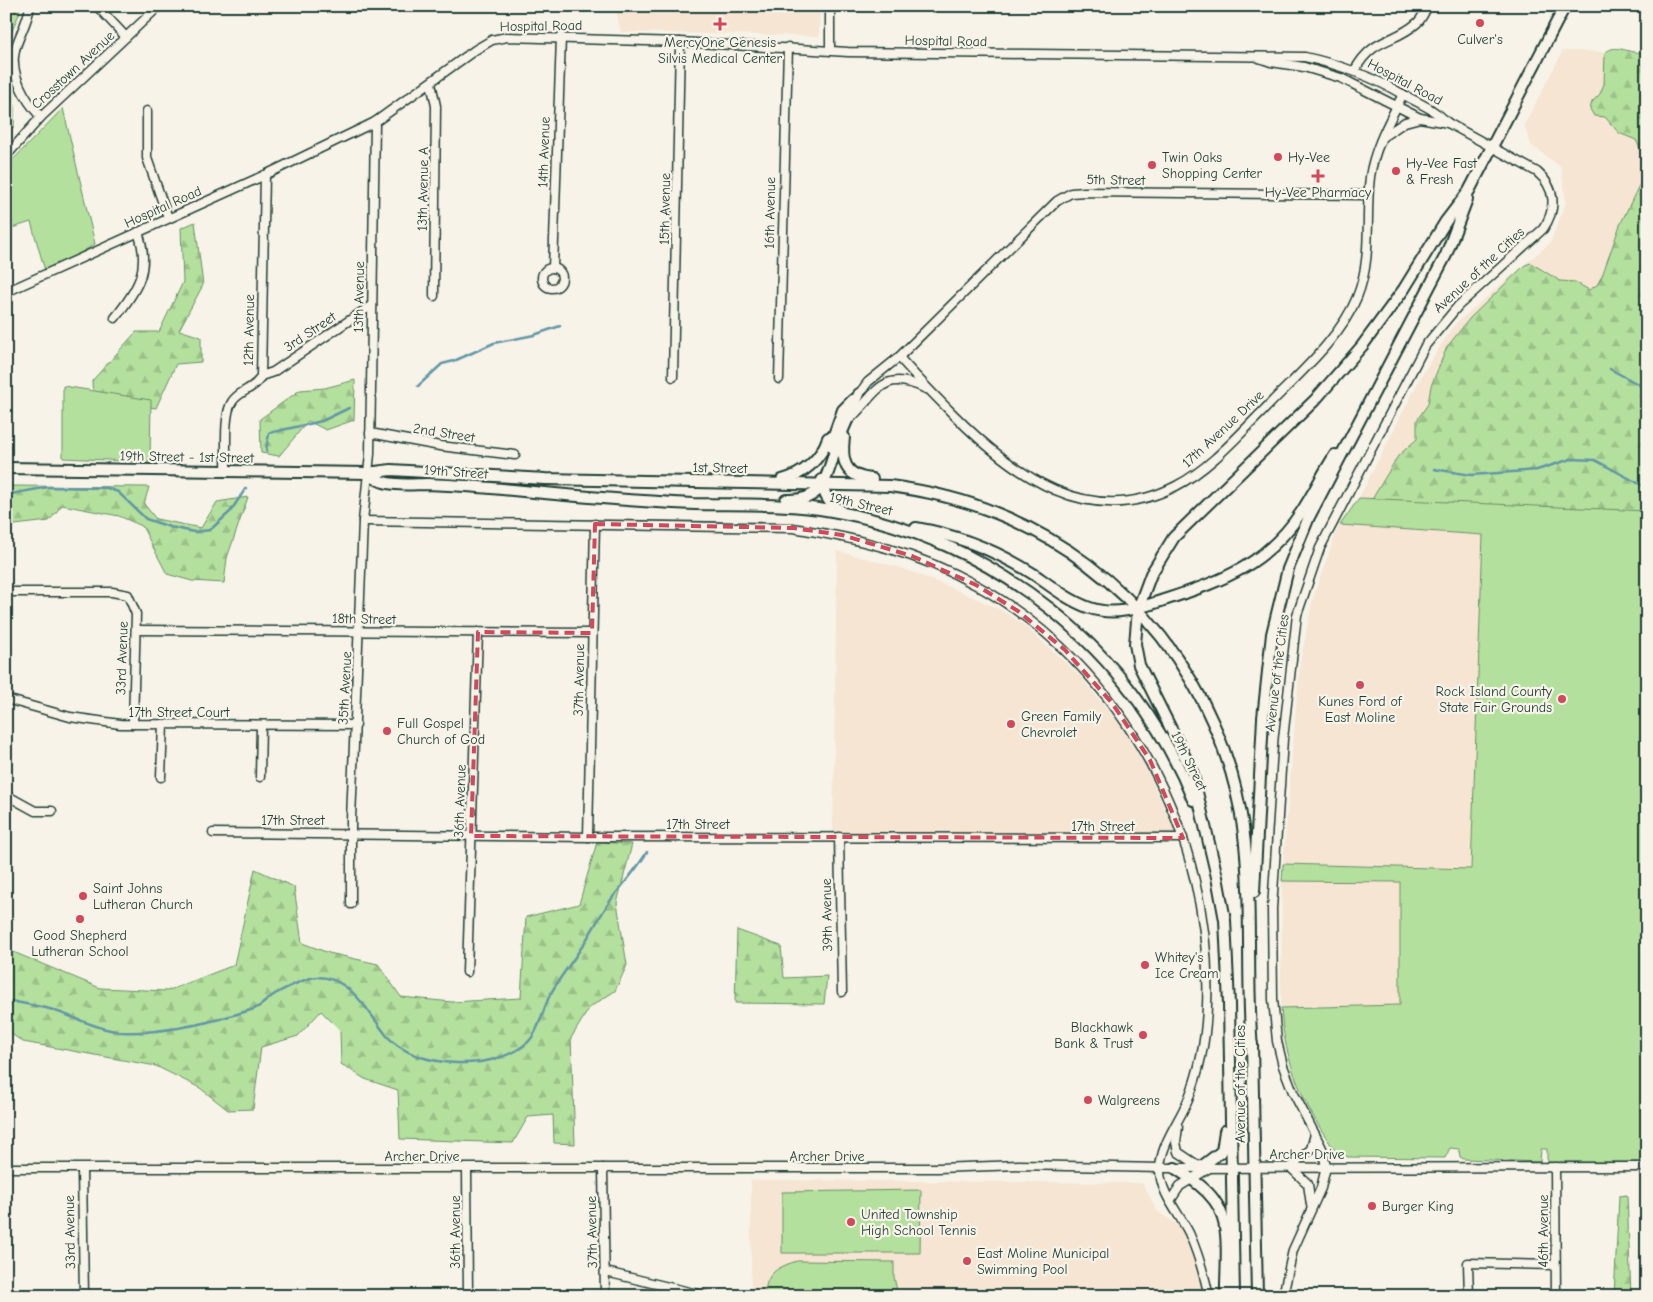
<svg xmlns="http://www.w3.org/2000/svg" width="1653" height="1302" viewBox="0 0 1653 1302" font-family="'Comic Neue',sans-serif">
<defs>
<pattern id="forest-firs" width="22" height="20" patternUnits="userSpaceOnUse" patternTransform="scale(1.25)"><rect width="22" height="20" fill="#b4e09d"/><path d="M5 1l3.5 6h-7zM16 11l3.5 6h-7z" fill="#9ac188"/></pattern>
</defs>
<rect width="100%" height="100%" fill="#f7f3e8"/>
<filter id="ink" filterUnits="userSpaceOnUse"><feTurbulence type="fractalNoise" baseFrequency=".02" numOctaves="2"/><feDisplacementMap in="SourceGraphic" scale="10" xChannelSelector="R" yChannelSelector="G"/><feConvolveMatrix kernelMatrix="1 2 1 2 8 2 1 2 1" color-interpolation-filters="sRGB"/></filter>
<g filter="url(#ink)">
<!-- built -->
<g fill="#f5e5d2">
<polygon points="615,6 820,6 819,36 621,32"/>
<polygon points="1563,51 1647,53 1647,511 1359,498 1423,373 1455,324 1550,243 1566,203 1561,167 1531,145 1524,125"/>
<polygon points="1339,525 1483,535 1471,869 1283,864 1300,664 1313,598"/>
<polygon points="837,551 901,568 950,587 1001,610 1025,626 1080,676 1121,726 1147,769 1175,833 833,842"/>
<polygon points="1282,880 1400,882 1400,1005 1281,1008"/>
<polygon points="751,1180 1142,1183 1157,1211 1188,1232 1209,1296 751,1296"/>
</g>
<!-- forest -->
<g fill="url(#forest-firs)" stroke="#6a8e68">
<polygon points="6,6 20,6 19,14 6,46"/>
<path d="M1647,44V540L1371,501L1398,456L1417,439V420L1428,404L1431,386L1447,347L1470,318L1525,265L1531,263L1560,281L1575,282L1589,290L1597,285L1602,276L1620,225L1642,179L1643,155L1636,140L1619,133L1605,117L1594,116L1590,109L1592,102L1600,94L1604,84L1605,53C1617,41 1631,57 1645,51Z"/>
<polygon points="6,48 15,81 14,127 6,132"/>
<polygon points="195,222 203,285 179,330 201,337 201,362 176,364 156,408 93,399 92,381 136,332 159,332 183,282 181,228"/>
<polygon points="355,380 354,420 326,430 308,421 279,456 261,453 260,419 300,390 325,388"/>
<polygon points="6,486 149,487 144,504 156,519 201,528 217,502 248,497 227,558 224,583 192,581 167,574 142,526 119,516 62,505 49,521 6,526"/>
<polygon points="597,842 632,844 617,903 627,965 615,991 590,1007 571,1038 575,1144 554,1143 553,1115 528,1117 513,1143 400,1139 398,1090 365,1079 341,1064 340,1030 321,1011 298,1036 261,1047 253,1109 228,1110 200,1088 156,1066 23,1042 6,1030 6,949 100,988 167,991 234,965 255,869 294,887 302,943 329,953 378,964 401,997 452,1002 521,998 526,917 579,904"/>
<polygon points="737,930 781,946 784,978 827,976 824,1004 735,1003"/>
<polygon points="1627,1195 1631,1296 1614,1296 1619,1196"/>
</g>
<!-- park -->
<g fill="#b4e09d" stroke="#6a8e68">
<polygon points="63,108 95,244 46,274 31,222 6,230 6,167"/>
<polygon points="63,386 151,400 150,462 63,458"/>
<path d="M1359,498L1647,511V1162H1549L1547,1159V1149H1541L1540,1162L1464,1159L1460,1157L1459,1149L1450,1148L1445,1158L1347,1157L1345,1154L1337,1153C1305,1110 1284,1062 1281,1008L1400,1005V882L1282,881L1283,864L1471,869L1483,535L1340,525Z"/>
<polygon points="921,1190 920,1253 782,1253 782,1192"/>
<path d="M797,1261L894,1262V1277L898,1296H765C765,1273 778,1267 797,1261Z"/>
</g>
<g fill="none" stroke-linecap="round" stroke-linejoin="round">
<!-- stream -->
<g stroke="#6296a5" stroke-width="2.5">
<polyline points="1610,369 1647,389"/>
<polyline points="418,386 442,364 454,361 494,343 534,335 560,326"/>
<polyline points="266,451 269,433 322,421 349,408"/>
<polyline points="1434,469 1471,475 1537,470 1571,459 1595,460 1647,488"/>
<polyline points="6,495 48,487 107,488 118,492 146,519 170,527 194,532 210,530 230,512 246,488"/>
<path d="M6,1000C19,1003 33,1005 46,1008C71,1015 95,1029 122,1032C154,1034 202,1025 233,1015C240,1013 249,1011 256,1008C262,1005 267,1000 272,996C279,991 308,977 316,977C351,976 369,1014 387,1036C416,1070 496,1072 528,1042C539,1031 543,1009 550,995C559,978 571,964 581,948C592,932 601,913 613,897C625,882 637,869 647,852"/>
</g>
<defs>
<g id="minor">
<path d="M30,6C28,22 19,35 15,50C9,74 26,101 41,117"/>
<polyline points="97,6 126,37"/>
<polyline points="830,50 830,6"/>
<path d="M1259,58L1271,62L1304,67L1341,78L1420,118L1448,123L1537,172C1556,188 1557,209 1543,229L1458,306L1425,346L1320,548L1297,615L1283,739L1272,909L1273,999L1277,1041L1283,1066L1293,1092L1322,1148L1326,1167L1321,1188L1293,1250L1283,1296"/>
<path d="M1355,70C1373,37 1393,44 1417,23C1422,19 1424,12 1428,6"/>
<polyline points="431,83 436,106 434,296"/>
<polyline points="147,111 147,158 168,218"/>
<polyline points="1384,136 1405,122 1420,118"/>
<polyline points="6,156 41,117 159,6"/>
<circle cx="552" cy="278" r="10"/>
<polyline points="553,268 561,37"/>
<path d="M6,292L265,175L375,122L475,50L492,40L507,37L680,42L848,52L1305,57C1341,65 1371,76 1402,94C1419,103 1434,109 1448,123"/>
<path d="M115,318C138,289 151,269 138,232"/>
<path d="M899,357C916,377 935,396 954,415C1014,475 1089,531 1176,486C1209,469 1236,438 1262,412C1293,379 1340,340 1357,297C1373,258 1365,217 1370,177C1374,148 1390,120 1403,94"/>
<polyline points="261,376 273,372 372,305"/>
<polyline points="673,377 680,42"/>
<polyline points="779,379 788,47"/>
<polyline points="859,394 868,382 899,357 1057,201 1071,193 1085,192 1368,195"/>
<path d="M851,418C878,392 882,368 926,389"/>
<polyline points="370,433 440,446 515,455"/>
<path d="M226,472C227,455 223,415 232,402C239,390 256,389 261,376L265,175"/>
<path d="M363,521L793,528C857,538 919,553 976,585C1125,667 1214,837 1207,1006C1206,1039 1200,1070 1188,1100C1179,1122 1160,1145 1160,1170C1160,1193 1179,1213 1189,1233C1198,1253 1204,1274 1209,1296"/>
<polyline points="6,592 112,592 128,595 136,614 133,724"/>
<polyline points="136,630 592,633"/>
<polyline points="6,699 70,717 120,724 356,725"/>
<polyline points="161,777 163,724"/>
<polyline points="260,777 261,725"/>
<polyline points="6,795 35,811 52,811"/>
<polyline points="213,833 588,837 1183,838"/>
<polyline points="588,837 595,524"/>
<polyline points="839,837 842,992"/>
<polyline points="351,904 351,819 363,521 370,454 375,122"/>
<polyline points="467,972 478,632"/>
<polyline points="1178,1127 1176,1142 1178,1152 1199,1166"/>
<polyline points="1555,1167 1556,1296"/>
<polyline points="6,1168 938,1168 1019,1165 1160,1168 1647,1167"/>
<polyline points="603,1168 605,1296"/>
<polyline points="82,1169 84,1296"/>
<polyline points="467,1169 468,1296"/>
<polyline points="1170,1201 1180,1186 1211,1167"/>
<polyline points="1311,1205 1308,1184 1290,1167 1311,1149 1315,1134"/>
<polyline points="606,1272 706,1296"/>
<polyline points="1469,1296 1468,1263 1555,1265"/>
</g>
<g id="major">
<path d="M844,437C841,460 844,477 872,479"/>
<polyline points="830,446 843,410 853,400"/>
<path d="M6,468L367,473L391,470L545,479L890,486C927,491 962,499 996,513C1128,565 1223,687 1243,827C1253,901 1246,976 1252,1050"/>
<path d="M367,473C372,476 378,481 384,482C396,486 414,484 427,484C456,485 484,487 513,490C573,496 633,501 694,504C740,505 786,503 832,511C993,538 1133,649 1193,800"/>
<path d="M782,480C803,475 821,459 828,438"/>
<path d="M822,480C824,495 827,502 840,510"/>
<path d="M786,500C824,502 826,477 836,448C842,430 851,412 859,394"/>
<path d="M916,528C957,535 999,552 1035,575C1052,587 1070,601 1090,608C1116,617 1142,607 1167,599C1225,580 1267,564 1302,511C1314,493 1323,473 1335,455"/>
<polyline points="1254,892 1263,718 1272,634 1288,569 1309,517 1446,255 1467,199"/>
<polyline points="1252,1044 1257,1296"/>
<polyline points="1201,1167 1222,1151 1225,1131"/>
<path d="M1175,1168C1188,1177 1204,1186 1214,1200C1233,1224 1225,1267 1226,1296"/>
<polyline points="1234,1296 1229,1004 1225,920 1217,877 1192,771 1139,665 1135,644 1138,609 1151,574 1174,537 1315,400 1362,346 1404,289 1446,221 1469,191 1565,6"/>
</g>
</defs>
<!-- minor casing -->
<use href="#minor" stroke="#1f3d34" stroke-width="11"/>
<!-- major casing -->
<use href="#major" stroke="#1f3d34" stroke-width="14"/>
<!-- minor -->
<use href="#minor" stroke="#f7f3e8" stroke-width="8"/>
<!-- major -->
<use href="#major" stroke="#f7f3e8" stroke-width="10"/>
</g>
</g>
<!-- marked area -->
<path fill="none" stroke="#d1495b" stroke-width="4" stroke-dasharray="10 6" stroke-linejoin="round" d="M595,524L793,528L842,535L912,556L976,585L1018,611L1065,650L1112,703L1150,760L1183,838L471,836L478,632L592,633Z"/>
<!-- markers -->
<g fill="#d1495b" stroke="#f7f3e8" stroke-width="2">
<circle cx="1480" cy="23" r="5"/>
<path d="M717.5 16.5h5v5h5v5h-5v5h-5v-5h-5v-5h5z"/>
<circle cx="1278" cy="157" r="5"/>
<circle cx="1152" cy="165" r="5"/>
<circle cx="1396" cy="171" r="5"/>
<path d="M1315.5 168.5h5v5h5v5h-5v5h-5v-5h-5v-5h5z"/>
<circle cx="1360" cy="685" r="5"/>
<circle cx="1562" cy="699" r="5"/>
<circle cx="1011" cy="724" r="5"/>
<circle cx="387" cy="731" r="5"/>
<circle cx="83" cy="896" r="5"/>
<circle cx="80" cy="919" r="5"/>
<circle cx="1145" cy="965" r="5"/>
<circle cx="1143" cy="1035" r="5"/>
<circle cx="1088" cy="1100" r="5"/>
<circle cx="1372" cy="1206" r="5"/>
<circle cx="851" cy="1222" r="5"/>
<circle cx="967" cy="1261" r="5"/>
</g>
<g text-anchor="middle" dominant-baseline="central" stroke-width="4.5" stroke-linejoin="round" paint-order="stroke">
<!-- street labels -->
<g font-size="14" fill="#1f3d34" stroke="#f7f3e8">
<text transform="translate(541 26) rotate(-1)">Hospital Road</text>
<text transform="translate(946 41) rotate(1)">Hospital Road</text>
<text transform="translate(73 70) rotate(-43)">Crosstown Avenue</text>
<text transform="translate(1405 82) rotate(28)">Hospital Road</text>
<text transform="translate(544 152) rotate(-88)">14th Avenue</text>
<text transform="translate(1116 180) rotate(1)">5th Street</text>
<text transform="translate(423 189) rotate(-89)">13th Avenue A</text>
<text transform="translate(163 207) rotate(-24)">Hospital Road</text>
<text transform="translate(665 209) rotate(-89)">15th Avenue</text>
<text transform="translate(770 213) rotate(-89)">16th Avenue</text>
<text transform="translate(1479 270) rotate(-43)">Avenue of the Cities</text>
<text transform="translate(359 297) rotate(-89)">13th Avenue</text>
<text transform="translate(249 330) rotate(-89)">12th Avenue</text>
<text transform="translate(310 332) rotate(-34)">3rd Street</text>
<text transform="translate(1223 429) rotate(-43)">17th Avenue Drive</text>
<text transform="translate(444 433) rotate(9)">2nd Street</text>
<text transform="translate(187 457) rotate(1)">19th Street - 1st Street</text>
<text transform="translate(720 468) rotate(1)">1st Street</text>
<text transform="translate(456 472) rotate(4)">19th Street</text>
<text transform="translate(861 504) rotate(13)">19th Street</text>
<text transform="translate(364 619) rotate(1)">18th Street</text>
<text transform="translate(122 658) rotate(-88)">33rd Avenue</text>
<text transform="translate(1277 673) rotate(-83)">Avenue of the Cities</text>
<text transform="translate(579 680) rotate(-89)">37th Avenue</text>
<text transform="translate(345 688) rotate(-87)">35th Avenue</text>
<text x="179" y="712">17th Street Court</text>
<text transform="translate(1189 761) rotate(64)">19th Street</text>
<text transform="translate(460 801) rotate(-88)">36th Avenue</text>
<text x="293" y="820">17th Street</text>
<text x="698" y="824">17th Street</text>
<text x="1103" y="826">17th Street</text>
<text transform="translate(827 915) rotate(-91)">39th Avenue</text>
<text transform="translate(1240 1084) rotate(-90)">Avenue of the Cities</text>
<text x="1307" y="1154">Archer Drive</text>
<text x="422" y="1156">Archer Drive</text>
<text x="827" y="1156">Archer Drive</text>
<text transform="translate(1543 1231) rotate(-90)">46th Avenue</text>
<text transform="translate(70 1232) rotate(-91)">33rd Avenue</text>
<text transform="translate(455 1232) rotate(-90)">36th Avenue</text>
<text transform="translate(592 1232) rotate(-91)">37th Avenue</text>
</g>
<!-- poi labels -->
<g font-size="14" fill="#1f3d34" stroke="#f7f3e8" text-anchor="start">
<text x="1480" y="39" text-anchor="middle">Culver's</text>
<text x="720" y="42" text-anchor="middle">MercyOne Genesis<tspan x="720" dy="16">Silvis Medical Center</tspan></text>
<text x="1162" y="157">Twin Oaks<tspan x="1162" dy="16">Shopping Center</tspan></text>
<text x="1288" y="157">Hy-Vee</text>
<text x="1406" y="163">Hy-Vee Fast<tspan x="1406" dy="16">&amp; Fresh</tspan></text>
<text x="1318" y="192" text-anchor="middle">Hy-Vee Pharmacy</text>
<text x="1552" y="691" text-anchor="end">Rock Island County<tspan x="1552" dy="16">State Fair Grounds</tspan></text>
<text x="1360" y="701" text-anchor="middle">Kunes Ford of<tspan x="1360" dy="16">East Moline</tspan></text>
<text x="1021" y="716">Green Family<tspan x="1021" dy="16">Chevrolet</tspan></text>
<text x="397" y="723">Full Gospel<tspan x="397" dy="16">Church of God</tspan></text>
<text x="93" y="888">Saint Johns<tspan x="93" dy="16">Lutheran Church</tspan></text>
<text x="80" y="935" text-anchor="middle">Good Shepherd<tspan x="80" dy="16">Lutheran School</tspan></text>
<text x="1155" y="957">Whitey's<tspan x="1155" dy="16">Ice Cream</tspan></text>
<text x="1133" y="1027" text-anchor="end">Blackhawk<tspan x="1133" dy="16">Bank &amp; Trust</tspan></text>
<text x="1098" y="1100">Walgreens</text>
<text x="1382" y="1206">Burger King</text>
<text x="861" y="1214">United Township<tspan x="861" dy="16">High School Tennis</tspan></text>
<text x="977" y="1253">East Moline Municipal<tspan x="977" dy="16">Swimming Pool</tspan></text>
</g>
</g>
<!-- margin -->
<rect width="1653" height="1302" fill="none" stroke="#f7f3e8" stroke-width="25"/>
<rect x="12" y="12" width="1628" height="1277" fill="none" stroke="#1f3d34" stroke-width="2" filter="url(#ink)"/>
</svg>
